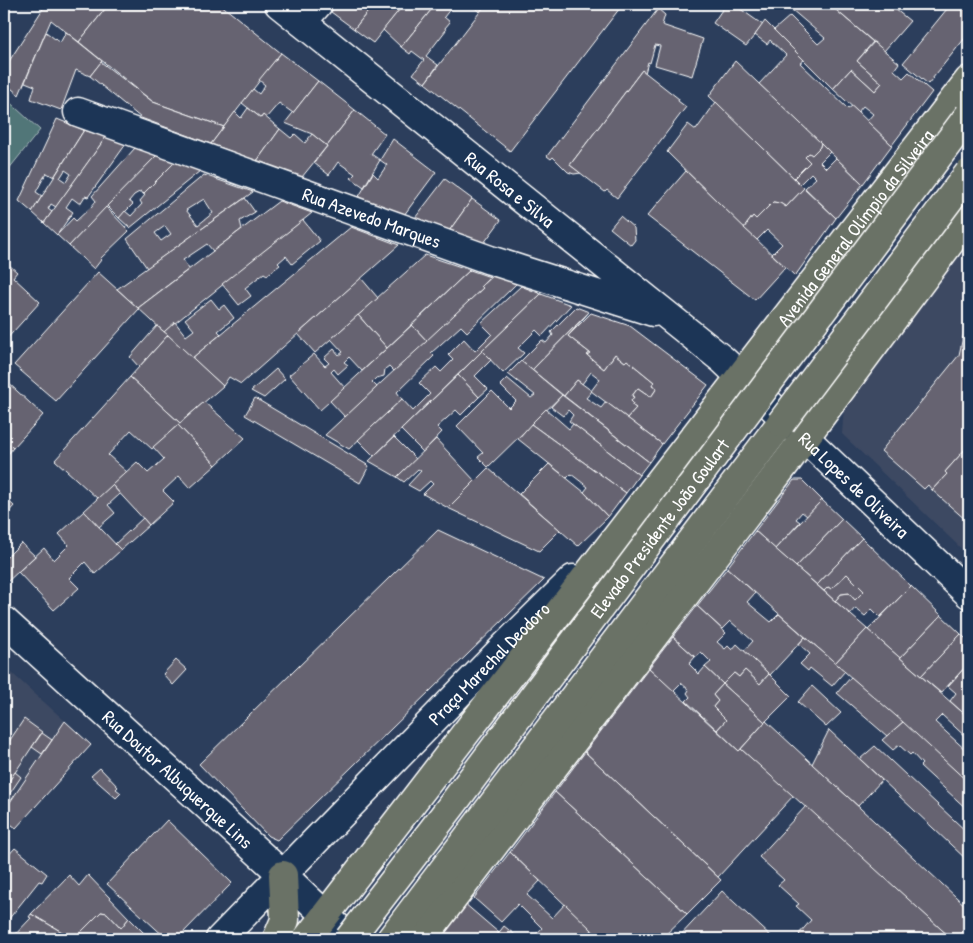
<svg xmlns="http://www.w3.org/2000/svg" width="973" height="943" viewBox="0 0 973 943" font-family="'Patrick Hand',sans-serif">
<rect width="100%" height="100%" fill="#2c3e5c"/>
<filter id="ink" filterUnits="userSpaceOnUse"><feTurbulence type="fractalNoise" baseFrequency=".02" numOctaves="2"/><feDisplacementMap in="SourceGraphic" scale="10" xChannelSelector="R" yChannelSelector="G"/><feConvolveMatrix kernelMatrix="1 2 1 2 8 2 1 2 1" color-interpolation-filters="sRGB"/></filter>
<g filter="url(#ink)">
<!-- built -->
<g fill="#3d4962">
<polygon points="969,241 969,556 842,434 844,407"/>
<polygon points="4,666 65,721 4,811"/>
</g>
<!-- green -->
<polygon fill="#517678" stroke="#a8babc" points="4,97 40,130 4,175"/>
<!-- building -->
<g fill="#666471" stroke="#fff" fill-rule="evenodd">
<polygon points="46,4 109,4 79,42 51,20 19,95 4,82 4,69"/>
<polygon points="109,4 220,4 281,53 224,127 153,102 79,42"/>
<polygon points="338,4 374,4 354,29 331,12"/>
<polygon points="374,4 404,4 373,43 354,29"/>
<polygon points="404,4 436,4 401,47 383,30"/>
<polygon points="436,4 454,4 444,17 450,22 445,28 446,30 426,56 438,65 425,83 413,74 424,60 412,51 410,54 401,47"/>
<polygon points="470,4 486,4 480,12"/>
<polygon points="486,4 623,4 510,151 425,83"/>
<polygon points="726,4 743,4 739,8 763,25 746,46 713,23"/>
<polygon points="785,4 829,4 873,42 857,61 882,83 875,91 851,69 833,89 774,30 790,16 818,44 825,38"/>
<polygon points="829,4 896,4 897,5 895,9 910,21 884,51"/>
<polygon points="951,4 963,4 969,9 969,33 928,84 903,63"/>
<polygon points="658,9 665,15 662,25 703,39 692,76 655,65 660,46 655,45 650,63 648,62 645,73 642,70 570,165 581,173 574,174 568,172 553,157 551,159 547,156"/>
<polygon points="765,21 804,60 800,63 848,109 852,106 892,145 863,184 759,84 786,55 770,40 767,44 755,35"/>
<polygon points="46,32 60,43 66,32 102,61 90,76 76,70 61,110 31,99 35,86 25,82"/>
<polygon points="874,42 899,63 894,70 903,78 909,72 932,92 892,145 867,121 873,114 863,106 858,112 833,89 851,69 875,91 882,83 857,61"/>
<polygon points="281,53 318,81 293,113 279,103 266,118 263,115 261,118 242,103 253,89 259,94 265,85 259,80"/>
<polygon points="735,61 821,143 820,147 812,155 809,153 805,157 810,162 794,178 709,96"/>
<polygon points="101,62 153,102 224,127 211,144 141,118 90,76"/>
<polygon points="642,70 679,99 678,101 686,107 617,198 607,190 605,192 570,165"/>
<polygon points="318,81 355,110 327,146 312,134 285,123"/>
<polygon points="716,102 804,188 786,207 780,203 773,202 756,219 753,216 744,228 667,152 688,124 696,130"/>
<polygon points="248,108 261,118 263,115 280,129 257,161 211,144 235,112 241,118"/>
<polygon points="355,110 385,134 371,154 380,160 364,187 351,178 355,174 338,162 329,175 314,163"/>
<polygon points="57,119 84,130 54,177 47,173 44,177 36,192 42,196 32,212 19,201"/>
<polygon points="280,129 291,138 295,134 305,143 312,134 327,146 302,177 257,161"/>
<path d="M84,130L106,137L56,207L51,204L48,209L52,212L44,223L32,212ZM65,170L71,174L66,182L60,178Z"/>
<polygon points="106,137 126,144 88,197 85,196 80,204 72,198 66,207 73,212 57,235 44,223"/>
<polygon points="393,139 436,172 404,215 358,198 373,173 378,178 387,165 380,160"/>
<polygon points="821,143 830,152 820,162 826,168 836,158 863,184 836,218 805,188 816,178 811,173 800,184 794,178 810,162 805,157 809,153 812,155 820,147"/>
<polygon points="135,148 157,155 69,246 57,235 73,218 76,221 91,207 96,201 92,196"/>
<polygon points="157,155 175,162 143,194 141,191 134,195 129,201 133,204 119,218 107,206"/>
<polygon points="175,162 200,171 130,228 119,218 125,211 131,216 142,204 140,201 145,195 143,194"/>
<polygon points="686,171 785,267 755,300 647,216"/>
<path d="M204,175L253,192L147,268L127,239ZM204,199L213,213L198,225L186,210ZM165,226L171,234L161,241L155,233Z"/>
<polygon points="445,179 472,199 449,231 415,218"/>
<polygon points="804,188 836,218 795,276 772,254 782,244 767,230 757,240 744,228 753,216 756,219 773,202 780,203 786,207"/>
<polygon points="245,198 255,212 240,221 242,229 213,251 207,244 183,260 189,269 138,308 117,289"/>
<polygon points="472,199 501,220 484,243 449,231"/>
<polygon points="279,201 312,213 164,332 138,308"/>
<polygon points="106,207 129,231 100,259 101,260 94,269 69,246"/>
<polygon points="620,216 634,228 635,240 631,245 610,228"/>
<polygon points="303,220 320,241 292,264 286,256 278,263 280,265 267,275 264,273 245,288 251,296 239,305 222,284"/>
<polygon points="351,227 399,245 241,384 229,377 223,386 192,358"/>
<polygon points="425,255 470,270 387,348 358,315"/>
<polygon points="8,264 17,272 13,277 40,302 4,342 4,268"/>
<polygon points="470,270 490,277 481,286 483,288 427,341 412,325"/>
<polygon points="98,272 139,309 56,401 14,365"/>
<polygon points="493,275 516,284 467,332 461,326 431,353 434,356 397,392 402,399 349,449 325,435 483,288 481,286"/>
<polygon points="361,278 378,298 315,353 298,334"/>
<polygon points="521,286 541,294 374,456 358,440 402,399 413,411 430,394 419,383 436,367 441,372 453,360 448,355 464,339 475,351 492,334 481,323"/>
<polygon points="541,294 571,305 542,336 536,330 518,348 524,353 503,373 482,351"/>
<polygon points="211,299 219,309 224,305 234,318 218,331 221,334 192,358 164,332 175,322 186,336 194,330 185,319"/>
<polygon points="576,307 589,312 532,370 521,361 542,340 546,343 553,335 551,332"/>
<polygon points="589,312 568,336 590,353 587,355 604,369 615,354 625,362 627,360 654,382 652,385 657,388 651,397 638,388 632,396 634,397 631,401 633,403 632,405 636,408 627,418 591,391 600,379 591,372 582,384 577,380 564,396 532,370"/>
<polygon points="591,313 630,326 708,385 662,444 627,418 636,408 632,405 633,403 631,401 634,397 632,396 638,388 651,397 657,388 652,385 654,382 627,360 625,362 615,354 604,369 587,355 590,353 568,336"/>
<polygon points="358,315 387,348 362,371 349,357 344,362 348,365 338,374 334,369 331,372 345,388 320,410 289,375 314,354 325,366 329,363 324,358 334,349 339,355 343,352 331,339"/>
<polygon points="969,323 969,445 945,472 947,474 932,490 928,485 924,489 881,451 959,355 965,328"/>
<polygon points="412,325 427,341 394,371 389,366 385,369 384,376 376,378 372,382 377,387 345,417 330,401"/>
<polygon points="157,326 168,335 139,367 130,357"/>
<polygon points="168,335 223,386 180,423 130,377"/>
<polygon points="482,351 491,360 475,376 488,389 479,397 458,375"/>
<polygon points="521,361 562,395 488,467 478,457 483,453 457,426 492,391 509,408 516,401 500,385 507,378 531,398 535,395 508,374"/>
<polygon points="276,369 285,379 264,398 251,391"/>
<polygon points="458,375 479,397 461,415 456,410 437,427 442,432 423,452 401,430"/>
<polygon points="130,377 180,423 152,449 131,430 108,455 127,472 98,499 55,460"/>
<polygon points="4,379 43,415 13,448 4,440"/>
<polygon points="577,380 592,391 586,398 601,408 606,402 662,444 649,462 564,396"/>
<polygon points="562,395 649,462 639,475 569,421 573,415 568,410 563,416 551,407"/>
<polygon points="255,398 369,466 360,483 245,415"/>
<polygon points="204,402 245,438 216,465 178,425"/>
<polygon points="546,409 569,429 573,424 639,475 626,493 531,424"/>
<polygon points="531,424 626,493 608,517 584,492 588,487 571,474 567,478 518,439"/>
<polygon points="178,425 216,465 190,488 179,476 163,491 174,502 149,525 112,485 137,462 148,473 164,459 153,447"/>
<polygon points="394,437 416,459 397,477 369,461"/>
<polygon points="436,439 475,481 448,508 423,494 433,484 430,481 419,491 408,485 421,471 418,469 404,482 397,477"/>
<polygon points="4,440 13,448 4,459"/>
<polygon points="969,445 969,518 967,521 932,490 947,474 945,472"/>
<polygon points="549,464 584,492 608,517 578,546 519,494"/>
<polygon points="488,468 560,530 539,551 448,508"/>
<polygon points="794,480 802,480 822,500 807,516 802,512 796,519 800,522 775,549 755,531"/>
<polygon points="112,485 120,494 108,505 115,513 99,527 84,511"/>
<polygon points="4,497 14,506 4,517"/>
<polygon points="822,500 842,519 796,567 775,549"/>
<polygon points="84,511 121,550 95,574 85,562 69,578 79,588 54,610 18,572 44,548 54,560 69,545 59,534"/>
<polygon points="143,518 149,525 121,550 115,544"/>
<polygon points="842,519 862,538 817,585 796,567"/>
<polygon points="438,530 544,580 277,840 268,836 199,764"/>
<polygon points="755,531 867,629 835,663 727,568"/>
<polygon points="862,538 911,586 880,617 872,609 865,616 855,608 850,614 835,601 841,594 849,593 855,600 864,591 847,574 831,589 828,587 824,591 817,585"/>
<polygon points="21,543 35,556 5,584 4,560"/>
<polygon points="727,568 755,593 747,602 771,622 779,614 805,637 770,675 744,651 753,641 730,621 722,629 697,606"/>
<polygon points="847,574 864,591 855,600 849,593 841,594 835,601 824,591 828,587 831,589"/>
<polygon points="911,586 941,615 900,658 868,630"/>
<polygon points="697,606 726,633 717,642 725,649 728,646 732,650 737,644 769,674 760,684 745,670 739,677 734,673 723,684 705,667 711,662 701,652 695,657 673,637"/>
<polygon points="941,615 961,634 921,676 900,658"/>
<polygon points="867,629 969,718 969,740 942,715 935,722 969,753 969,783 835,663"/>
<polygon points="961,634 969,642 969,663 941,693 921,676"/>
<polygon points="673,637 695,657 689,664 699,674 705,667 723,684 713,695 718,701 713,707 726,720 717,730 686,701 690,697 687,693 689,690 681,683 673,691 649,668"/>
<polygon points="805,637 845,671 832,686 810,668 808,671 800,664 810,654 799,644"/>
<polygon points="176,660 187,670 173,685 163,674"/>
<polygon points="969,663 969,718 950,701 956,693 948,686"/>
<polygon points="649,668 739,751 741,749 794,795 718,877 585,752"/>
<polygon points="745,670 760,684 769,674 791,696 765,722 723,684 734,673 739,677"/>
<polygon points="851,677 903,722 887,736 837,693"/>
<polygon points="723,684 765,722 739,751 717,730 726,720 713,707 718,701 713,695"/>
<polygon points="812,686 841,713 826,727 798,702"/>
<polygon points="24,719 42,732 4,789 4,749"/>
<polygon points="65,721 91,745 16,828 4,819 4,811"/>
<polygon points="766,721 969,909 969,926 957,939 952,939 741,749"/>
<polygon points="903,722 969,783 969,811 920,766 922,764 912,753 910,755 899,745 893,750 882,740"/>
<polygon points="829,730 882,780 858,806 812,764"/>
<polygon points="42,733 52,740 42,754 32,747"/>
<polygon points="875,746 969,834 969,842 963,849 969,855 969,862 860,759"/>
<polygon points="585,752 721,880 687,914 555,792"/>
<polygon points="100,768 118,787 116,789 121,793 116,798 91,776"/>
<polygon points="15,772 21,777 4,802 4,789"/>
<polygon points="555,792 687,914 661,939 601,939 510,852"/>
<polygon points="806,806 952,939 804,939 799,934 811,920 796,906 799,904 778,885 784,880 759,857"/>
<polygon points="167,820 232,883 177,939 167,939 107,884"/>
<polygon points="15,848 47,874 42,882 39,881 4,925 4,860"/>
<polygon points="510,852 540,881 527,895 552,918 565,904 592,930 584,939 532,939 542,928 518,904 501,922 474,898"/>
<polygon points="69,875 79,886 88,875 129,918 121,928 107,913 101,912 74,939 31,914"/>
<polygon points="722,891 774,939 677,939"/>
<polygon points="464,903 499,933 494,939 437,939"/>
<polygon points="101,912 107,913 121,928 129,918 150,939 74,939"/>
<polygon points="31,914 74,939 11,939 31,918 29,917"/>
<polygon points="504,926 519,938 518,939 494,939"/>
</g>
<g fill="none" stroke-linecap="round" stroke-linejoin="round">
<defs>
<g id="street">
<path id="s1" d="M279,4L723,360L969,594"/>
<polyline points="302,22 318,4"/>
<path id="s2" d="M78,112L490,260L653,312"/>
<path id="s3" d="M4,621L283,875L350,939"/>
</g>
<g id="secondary">
<path id="s4" d="M220,939L507,644L573,579"/>
</g>
<g id="primary">
<path id="s5" d="M307,939L969,80"/>
<polyline points="422,939 789,459 969,217"/>
</g>
<g id="highway">
<polyline points="277,939 285,920 283,875"/>
<polyline points="391,939 781,423"/>
</g>
</defs>
<!-- street casing -->
<use href="#street" stroke="#fff" stroke-width="31"/>
<!-- secondary casing -->
<use href="#secondary" stroke="#fff" stroke-width="31"/>
<!-- primary casing -->
<use href="#primary" stroke="#fff" stroke-width="31"/>
<!-- highway casing -->
<use href="#highway" stroke="#fff" stroke-width="31"/>
<!-- street -->
<use href="#street" stroke="#1d3557" stroke-width="28"/>
<!-- secondary -->
<use href="#secondary" stroke="#1d3557" stroke-width="28"/>
<!-- primary -->
<use href="#primary" stroke="#6a7266" stroke-width="28"/>
<!-- highway -->
<use href="#highway" stroke="#6a7266" stroke-width="28"/>
<defs>
<g id="highway-bridge">
<polyline points="781,423 969,173"/>
<path id="s6" d="M349,939L452,805L969,115"/>
</g>
</defs>
<!-- highway-bridge casing -->
<use href="#highway-bridge" stroke="#fff" stroke-width="31" stroke-linecap="butt"/>
<!-- highway-bridge -->
<use href="#highway-bridge" stroke="#6a7266" stroke-width="28"/>
</g>
</g>
<g text-anchor="middle" dominant-baseline="central" stroke-width="4" stroke-linejoin="round" paint-order="stroke">
<!-- street labels -->
<g font-size="19" fill="#fff" stroke="#1d3557">
<text stroke="none"><textPath href="#s1" startOffset="296">Rua Rosa e Silva</textPath></text>
<text stroke="none"><textPath href="#s2" startOffset="312">Rua Azevedo Marques</textPath></text>
<text stroke="none"><textPath href="#s5" startOffset="898">Avenida General Olímpio da Silveira</textPath></text>
<text stroke="none"><textPath href="#s1" startOffset="750">Rua Lopes de Oliveira</textPath></text>
<text stroke="none"><textPath href="#s6" startOffset="515">Elevado Presidente João Goulart</textPath></text>
<text stroke="none"><textPath href="#s4" startOffset="385">Praça Marechal Deodoro</textPath></text>
<text stroke="none"><textPath href="#s3" startOffset="235">Rua Doutor Albuquerque Lins</textPath></text>
</g>
</g>
<!-- margin -->
<rect width="973" height="943" fill="none" stroke="#1d3557" stroke-width="20"/>
<rect x="10" y="10" width="953" height="923" fill="none" stroke="#fff" stroke-width="2" filter="url(#ink)"/>
</svg>
